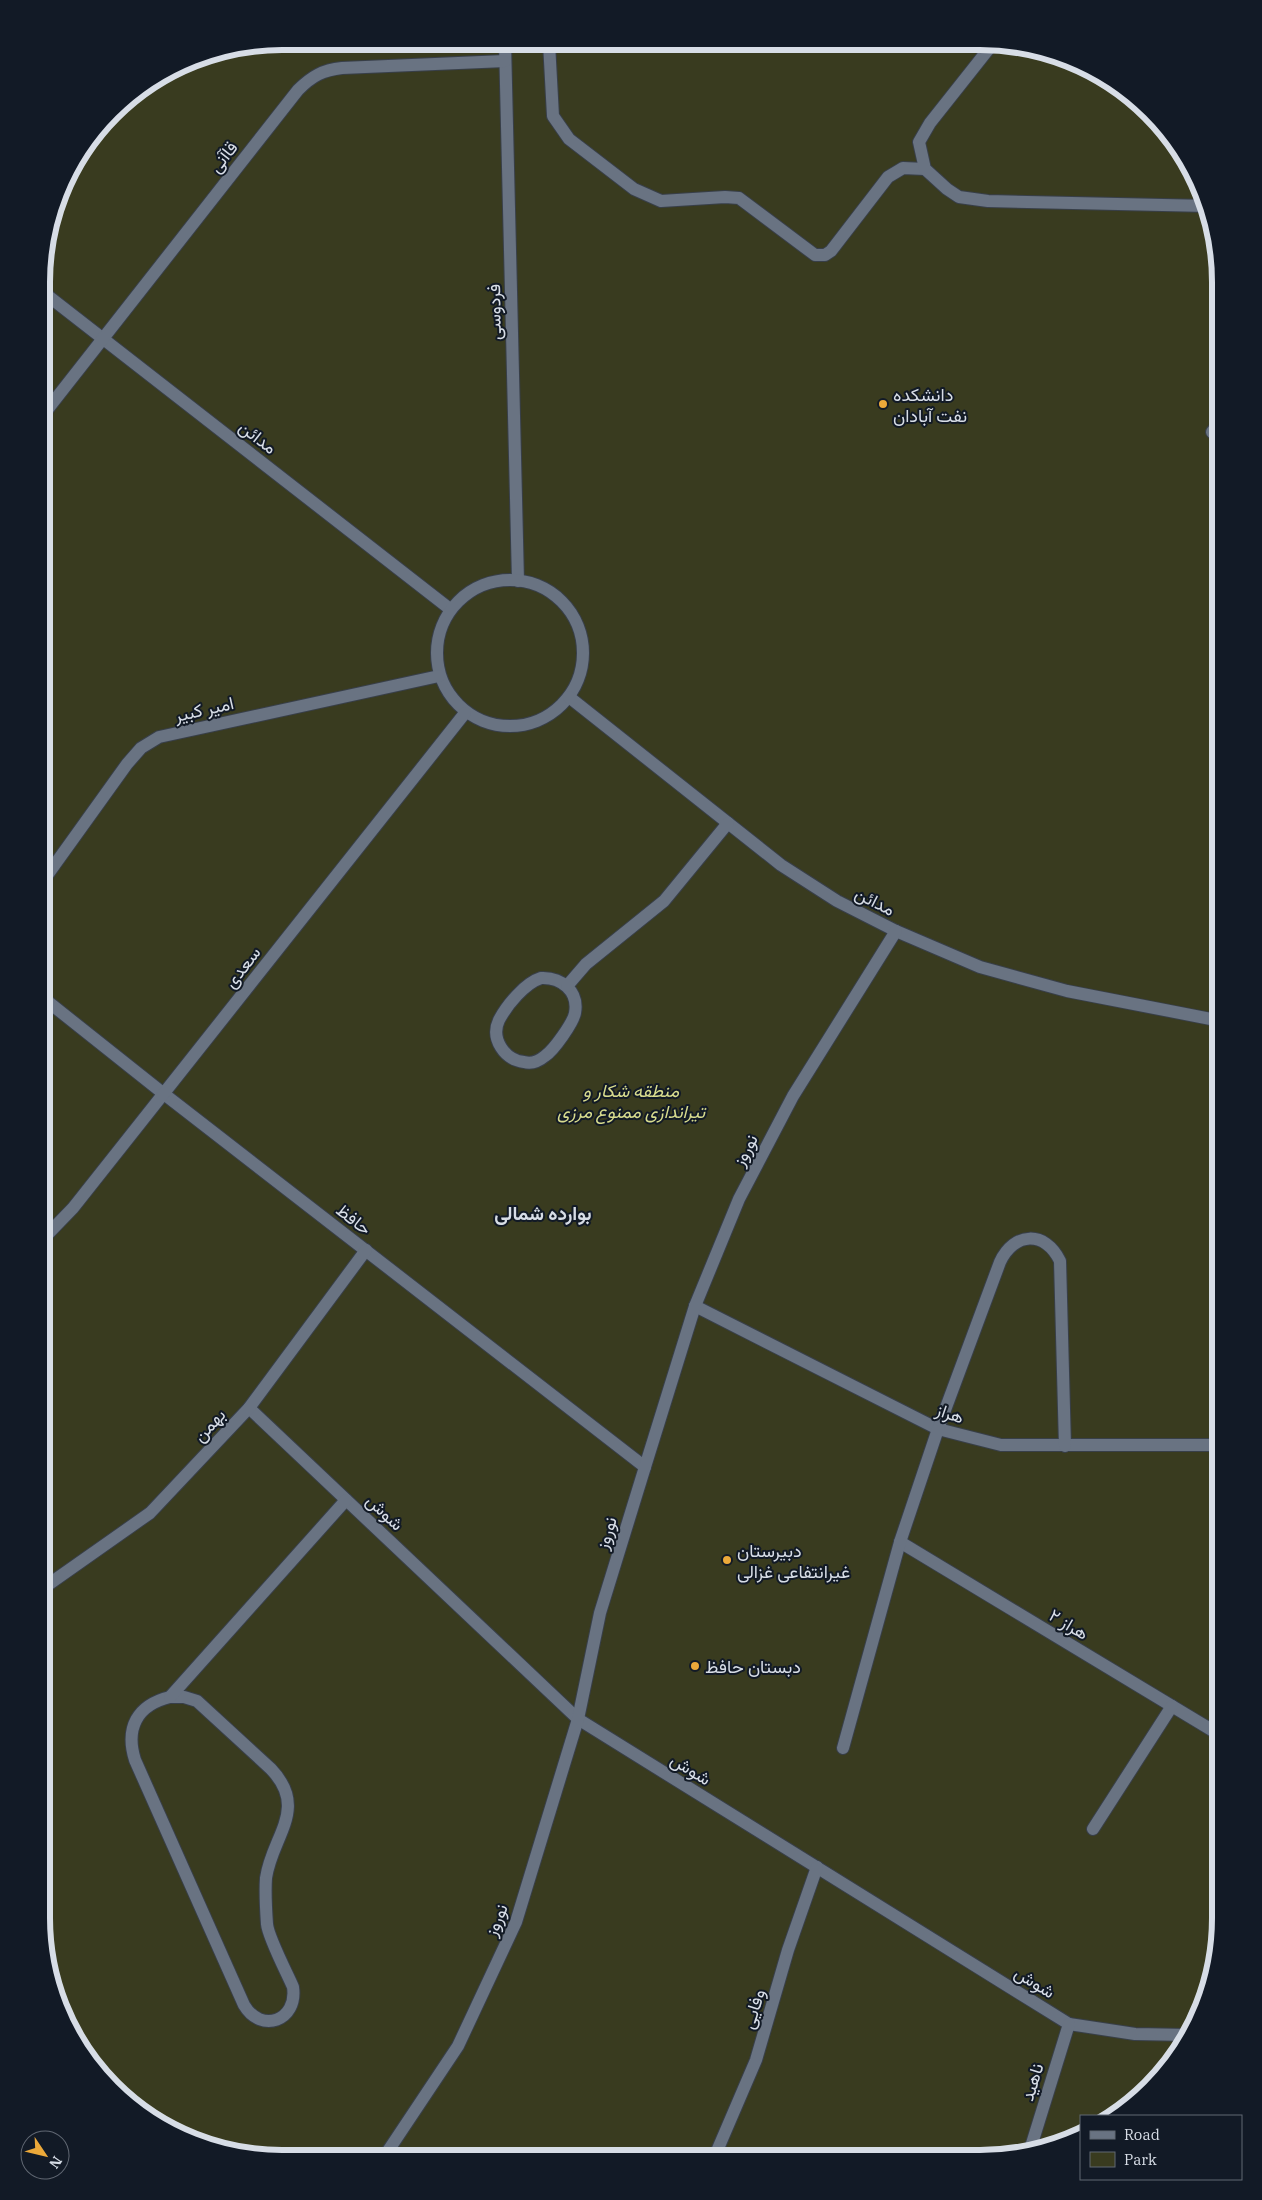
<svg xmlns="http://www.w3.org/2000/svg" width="1262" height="2200" viewBox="0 0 1262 2200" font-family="'IBM Plex Serif',Vazirmatn,serif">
<rect width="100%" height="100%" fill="#1b2430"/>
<!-- green -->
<polygon fill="#393b1f" points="282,41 1026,46 1086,66 1138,101 1180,148 1208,205 1221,282 1220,1934 1202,2010 1171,2065 1116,2116 1081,2116 1081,2134 1057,2146 980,2159 251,2157 190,2140 135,2109 91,2064 54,1995 41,1918 43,251 66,175 123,101 190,60"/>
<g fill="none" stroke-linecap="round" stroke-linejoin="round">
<defs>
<g id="minor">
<polyline points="505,43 518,581"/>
<polyline points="549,43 553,116 569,139 634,189 661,201 725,197 739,198 815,255 825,255 831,251 888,177 903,168 925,169"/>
<polyline points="991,46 930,123 919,142 925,169 947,189 959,197 988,201 1208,206"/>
<polyline points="43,292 450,609"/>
<path d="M43,415L298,90C312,76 323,70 342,68L505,61"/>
<polyline points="1212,432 1221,421"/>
<circle cx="510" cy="653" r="73"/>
<polyline points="569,697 781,865 837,901 896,931 980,967 1067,991 1221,1021"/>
<polyline points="43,881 127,764 141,748 159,737 439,676"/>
<path d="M541,978C561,977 579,991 575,1013C573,1023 554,1050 545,1056C539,1061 531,1064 524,1062C505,1060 490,1039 499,1020C507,1005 525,983 541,978Z"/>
<polyline points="567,986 586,964 664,901 728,823"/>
<polyline points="42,997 164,1094 645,1467"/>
<polyline points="42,1240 73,1208 465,713"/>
<polyline points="695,1306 938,1429 1001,1445 1220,1445"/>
<polyline points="249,1408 578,1719 1069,2024 1135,2034 1188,2035"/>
<polyline points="900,1542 1220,1735"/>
<polyline points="42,1589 150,1513 249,1408 366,1250"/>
<path d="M170,1697H184L197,1701L271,1769C309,1809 272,1836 266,1878C265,1892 266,1910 267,1924C268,1937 287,1973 293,1987C298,2021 261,2034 244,2005L135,1760C125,1728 137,1705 170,1697Z"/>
<polyline points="170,1697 346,1500"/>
<path d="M843,1748L900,1542L938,1429L1000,1262C1014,1232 1045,1230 1060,1261L1065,1446"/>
<polyline points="1093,1829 1172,1706"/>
<polyline points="53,1986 76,2037"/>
<polyline points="1030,2150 1069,2024"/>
<polyline points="384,2157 458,2046 516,1922 578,1719 600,1613 645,1467 695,1306 739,1199 793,1096 896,931"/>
<polyline points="714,2158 756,2060 788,1950 817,1867"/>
</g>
</defs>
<!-- minor casing -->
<use href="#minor" stroke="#383f49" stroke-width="14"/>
<!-- minor -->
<use href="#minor" stroke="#697382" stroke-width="12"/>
</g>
<!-- markers -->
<g fill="#eca93a" stroke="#121a26" stroke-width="2">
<circle cx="883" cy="404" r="5"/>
<circle cx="727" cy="1560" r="5"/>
<circle cx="695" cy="1666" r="5"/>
</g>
<g text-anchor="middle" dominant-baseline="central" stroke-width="4" stroke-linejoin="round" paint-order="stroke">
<!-- street labels -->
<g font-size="18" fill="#d7dde6" stroke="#121a26">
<text transform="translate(223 157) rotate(-52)">قاآنی</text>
<text transform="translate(494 312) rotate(-91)">فردوسی</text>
<text transform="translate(258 437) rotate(38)">مدائن</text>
<text transform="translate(204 709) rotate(-13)">امیر کبیر</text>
<text transform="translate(875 901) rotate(27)">مدائن</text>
<text transform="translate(242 967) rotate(-52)">سعدی</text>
<text transform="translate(745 1150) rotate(-62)">نوروز</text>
<text transform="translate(354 1219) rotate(38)">حافظ</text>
<text transform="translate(950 1413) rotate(19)">هراز</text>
<text transform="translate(209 1425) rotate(-47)">بهمن</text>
<text transform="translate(385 1512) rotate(43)">شوش</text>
<text transform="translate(606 1533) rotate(-73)">نوروز</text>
<text transform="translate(1069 1624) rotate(31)">هراز ۲</text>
<text transform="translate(691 1769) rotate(32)">شوش</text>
<text transform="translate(496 1920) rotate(-68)">نوروز</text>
<text transform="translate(1035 1982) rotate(32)">شوش</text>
<text transform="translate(753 2009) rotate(-73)">وفایی</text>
<text transform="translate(1032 2082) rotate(-73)">ناهید</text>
</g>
<!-- poi labels -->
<g font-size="18" fill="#d7dde6" stroke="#121a26" text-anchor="start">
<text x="893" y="394">دانشکده<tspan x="893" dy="21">نفت آبادان</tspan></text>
<text x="737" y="1550">دبیرستان<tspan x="737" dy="21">غیرانتفاعی غزالی</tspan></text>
<text x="705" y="1666">دبستان حافظ</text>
</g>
<!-- park labels -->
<g font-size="18" font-style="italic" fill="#d8dc8e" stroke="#121a26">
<text x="631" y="1090">منطقه شکار و<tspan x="631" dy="21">تیراندازی ممنوع مرزی</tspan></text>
</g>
<!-- neighbourhood labels -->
<g font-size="19" font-weight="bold" fill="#d7dde6" stroke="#121a26">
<text x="543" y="1213">بوارده شمالی</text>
</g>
</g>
<!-- crop -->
<path d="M0 0H1262V2200H0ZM282 50H980A232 232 0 0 1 1212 282V1918A232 232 0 0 1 980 2150H282A232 232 0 0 1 50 1918V282A232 232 0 0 1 282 50Z" fill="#121a26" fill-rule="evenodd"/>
<path fill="none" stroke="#d7dde6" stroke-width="6" d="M282 50H980A232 232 0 0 1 1212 282V1918A232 232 0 0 1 980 2150H282A232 232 0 0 1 50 1918V282A232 232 0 0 1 282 50Z"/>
<!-- legend -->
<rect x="1080" y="2115" width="162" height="65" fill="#121a26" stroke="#616873"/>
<rect x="1090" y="2131" width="25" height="8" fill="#697382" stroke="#616873"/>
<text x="1124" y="2140" font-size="15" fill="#d7dde6">Road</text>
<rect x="1090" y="2152" width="25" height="15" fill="#393b1f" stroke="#616873"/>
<text x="1124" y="2165" font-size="15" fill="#d7dde6">Park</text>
<!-- north arrow -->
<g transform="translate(45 2155) rotate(125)"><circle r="24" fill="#121a26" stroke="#616873"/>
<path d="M0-4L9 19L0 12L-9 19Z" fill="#eca93a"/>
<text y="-8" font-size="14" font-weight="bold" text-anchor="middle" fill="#d7dde6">N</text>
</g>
</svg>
